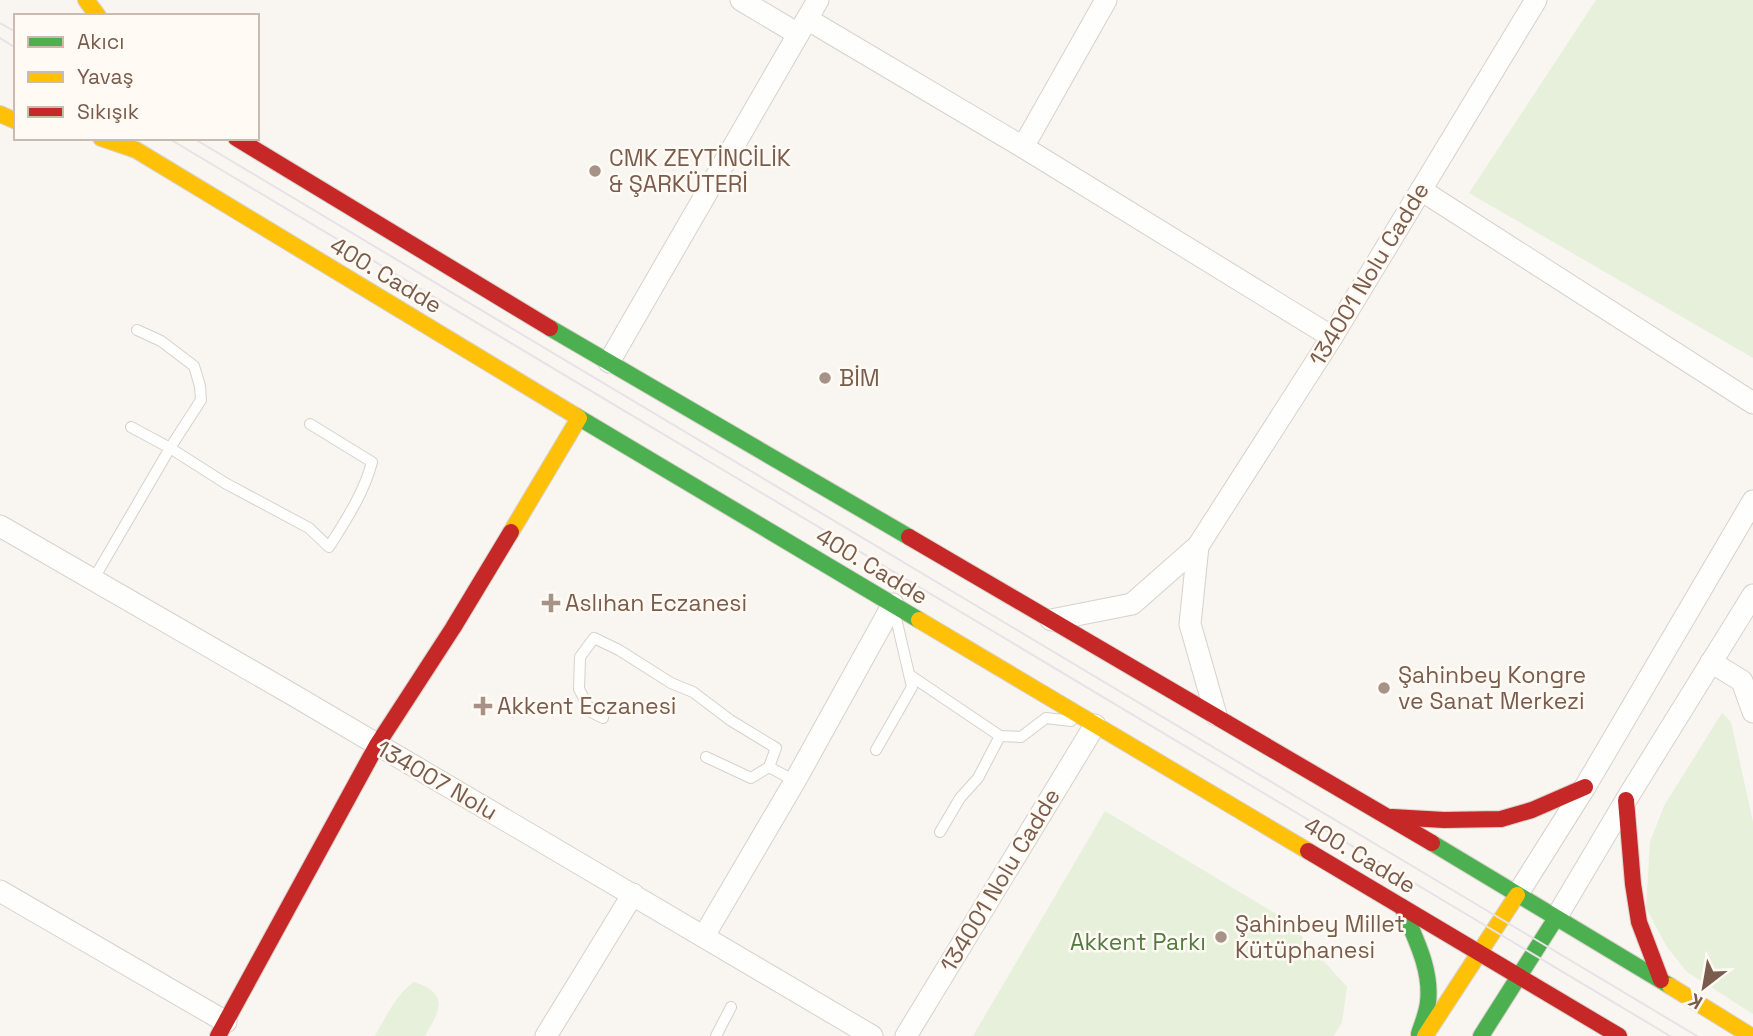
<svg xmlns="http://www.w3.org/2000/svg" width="1753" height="1036" viewBox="0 0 1753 1036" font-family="'Space Grotesk',sans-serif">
<rect width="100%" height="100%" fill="#f9f5f0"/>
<!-- green -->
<g fill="#e7f0db">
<polygon points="1596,0 1753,0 1753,358 1469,193"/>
<polygon points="1722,713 1731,722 1753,822 1753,1014 1687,972 1667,947 1646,908 1650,842 1664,806"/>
<polygon points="1105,811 1288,921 1347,987 1342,1022 1334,1036 973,1036"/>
<path d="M414,982C450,994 440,1010 425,1036H375C386,1017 396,994 414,982Z"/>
</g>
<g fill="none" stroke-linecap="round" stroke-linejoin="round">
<defs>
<g id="lane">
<path d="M137,330L161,341L194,366L200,386L201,400L170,448L225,483L309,528L329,547C346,520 364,493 372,462L310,424"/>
<polyline points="93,580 170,448 131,427"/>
<polyline points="911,676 1000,736 978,778 960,798 940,832"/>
<polyline points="603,718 591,712 579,689 580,657 594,638 619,650 671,683 693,692 730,720 776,748 769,767"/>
<polyline points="1000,736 1021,737 1046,718 1071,721"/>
<polyline points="876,750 912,687 895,614"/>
<polyline points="706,757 751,778 769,767 795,781"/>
<polyline points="716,1036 731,1007"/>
</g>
<g id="street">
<polyline points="741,0 798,34"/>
<polyline points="807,19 1023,147 1332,337"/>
<polyline points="1023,147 1106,0"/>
<polyline points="1421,190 1753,403"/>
<polyline points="609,362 818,0"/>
<polyline points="0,526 295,696 872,1036"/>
<polyline points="1198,546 1190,624 1216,715"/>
<polyline points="1051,620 1132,604 1198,546 1332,337 1536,0"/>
<polyline points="1711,662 1742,681 1753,712"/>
<polyline points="0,891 226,1022"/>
<polyline points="1517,895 1585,787 1753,501"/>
<polyline points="1556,918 1626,800 1753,595"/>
<polyline points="704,936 795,781 893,604"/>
<polyline points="546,1036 633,894"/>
<polyline points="906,1036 1095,725"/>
</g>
<g id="fast">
<polyline points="550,328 909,537"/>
<polyline points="576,416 919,620"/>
<polyline points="1432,843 1670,986"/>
<path d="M1402,907C1414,936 1432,969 1428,1002C1427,1013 1422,1024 1419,1034"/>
<polyline points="1481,1036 1556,918"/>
</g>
<g id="slow">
<polyline points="86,0 98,16"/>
<polyline points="0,114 16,121"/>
<polyline points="101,138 136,150 576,416"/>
<polyline points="511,532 579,418"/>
<polyline points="919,620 1308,851"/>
<polyline points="1670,986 1751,1036"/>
<polyline points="1425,1036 1517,895"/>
</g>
<g id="jam">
<polyline points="236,138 550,328"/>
<polyline points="909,537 1432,843"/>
<polyline points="1626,800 1633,884 1639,922 1661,980"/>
<polyline points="1392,817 1444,820 1501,819 1532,810 1585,787"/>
<polyline points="1308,851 1619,1036"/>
<polyline points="218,1036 377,745 453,628 511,532"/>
</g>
</defs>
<!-- lane casing -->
<use href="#lane" stroke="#d7d1cb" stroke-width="12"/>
<!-- street casing -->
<use href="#street" stroke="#d7d1cb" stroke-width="23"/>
<!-- fast casing -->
<use href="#fast" stroke="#d9d2cb" stroke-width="18"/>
<!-- slow casing -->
<use href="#slow" stroke="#d9d2cb" stroke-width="18"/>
<!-- jam casing -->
<use href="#jam" stroke="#d9d2cb" stroke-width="18"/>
<!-- lane -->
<use href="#lane" stroke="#fefefd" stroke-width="10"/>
<!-- street -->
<use href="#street" stroke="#fefefd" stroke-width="21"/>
<!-- fast -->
<use href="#fast" stroke="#4caf50" stroke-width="16"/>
<!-- slow -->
<use href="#slow" stroke="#ffc107" stroke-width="16"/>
<!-- jam -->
<use href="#jam" stroke="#c62828" stroke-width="16"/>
<!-- tram -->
<g stroke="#e6e3e7" stroke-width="2">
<polyline points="0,23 16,32"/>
<polyline points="0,38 16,48"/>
<polyline points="168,138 1670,1036"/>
<polyline points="193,138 1697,1036"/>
</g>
</g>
<!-- markers -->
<g fill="#a69286" stroke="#fffaf3" stroke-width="2.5">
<circle cx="595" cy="171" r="7"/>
<circle cx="825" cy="378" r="7"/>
<path d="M547.5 592.5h7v7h7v7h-7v7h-7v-7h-7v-7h7z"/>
<circle cx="1384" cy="688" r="7"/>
<path d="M479.5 695.5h7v7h7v7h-7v7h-7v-7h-7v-7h7z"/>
<circle cx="1221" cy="937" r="7"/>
</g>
<g text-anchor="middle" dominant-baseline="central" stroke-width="5" stroke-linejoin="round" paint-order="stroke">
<!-- poi labels -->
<g font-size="23" fill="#7a5c4d" stroke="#fffaf3" text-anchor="start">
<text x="609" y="158">CMK ZEYTİNCİLİK<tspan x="609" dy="26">&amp; ŞARKÜTERİ</tspan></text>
<text x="839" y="378">BİM</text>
<text x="565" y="603">Aslıhan Eczanesi</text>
<text x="1398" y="675">Şahinbey Kongre<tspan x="1398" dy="26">ve Sanat Merkezi</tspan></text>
<text x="497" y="706">Akkent Eczanesi</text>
<text x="1235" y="924">Şahinbey Millet<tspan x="1235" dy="26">Kütüphanesi</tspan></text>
</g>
<!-- street labels -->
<g font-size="23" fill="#7a5c4d" stroke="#fffaf3">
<text transform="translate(1369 274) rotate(-59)">134001 Nolu Cadde</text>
<text transform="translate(386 275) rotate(31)">400. Cadde</text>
<text transform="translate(872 566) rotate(31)">400. Cadde</text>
<text transform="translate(437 780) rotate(30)">134007 Nolu</text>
<text transform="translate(1360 855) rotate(31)">400. Cadde</text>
<text transform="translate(1000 880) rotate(-59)">134001 Nolu Cadde</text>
</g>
<!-- park labels -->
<g font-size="23" fill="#537a41" stroke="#fffaf3">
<text x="1138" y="942">Akkent Parkı</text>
</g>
</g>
<!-- legend -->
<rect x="14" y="14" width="245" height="126" fill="#fffaf3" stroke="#cabbb1" stroke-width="2"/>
<rect x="28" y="37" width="35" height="10" fill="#4caf50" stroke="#cabbb1" stroke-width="2"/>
<text x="77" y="49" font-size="21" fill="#7a5c4d">Akıcı</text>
<rect x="28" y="72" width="35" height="10" fill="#ffc107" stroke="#cabbb1" stroke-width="2"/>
<text x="77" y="84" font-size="21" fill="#7a5c4d">Yavaş</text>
<rect x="28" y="107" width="35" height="10" fill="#c62828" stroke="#cabbb1" stroke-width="2"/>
<text x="77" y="119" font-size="21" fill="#7a5c4d">Sıkışık</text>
<!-- north arrow -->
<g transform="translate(1704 987) rotate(211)" stroke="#fffaf3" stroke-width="5" paint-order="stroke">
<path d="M0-5L12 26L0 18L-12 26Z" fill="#7a5c4d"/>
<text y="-10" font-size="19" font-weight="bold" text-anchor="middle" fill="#7a5c4d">K</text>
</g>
</svg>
